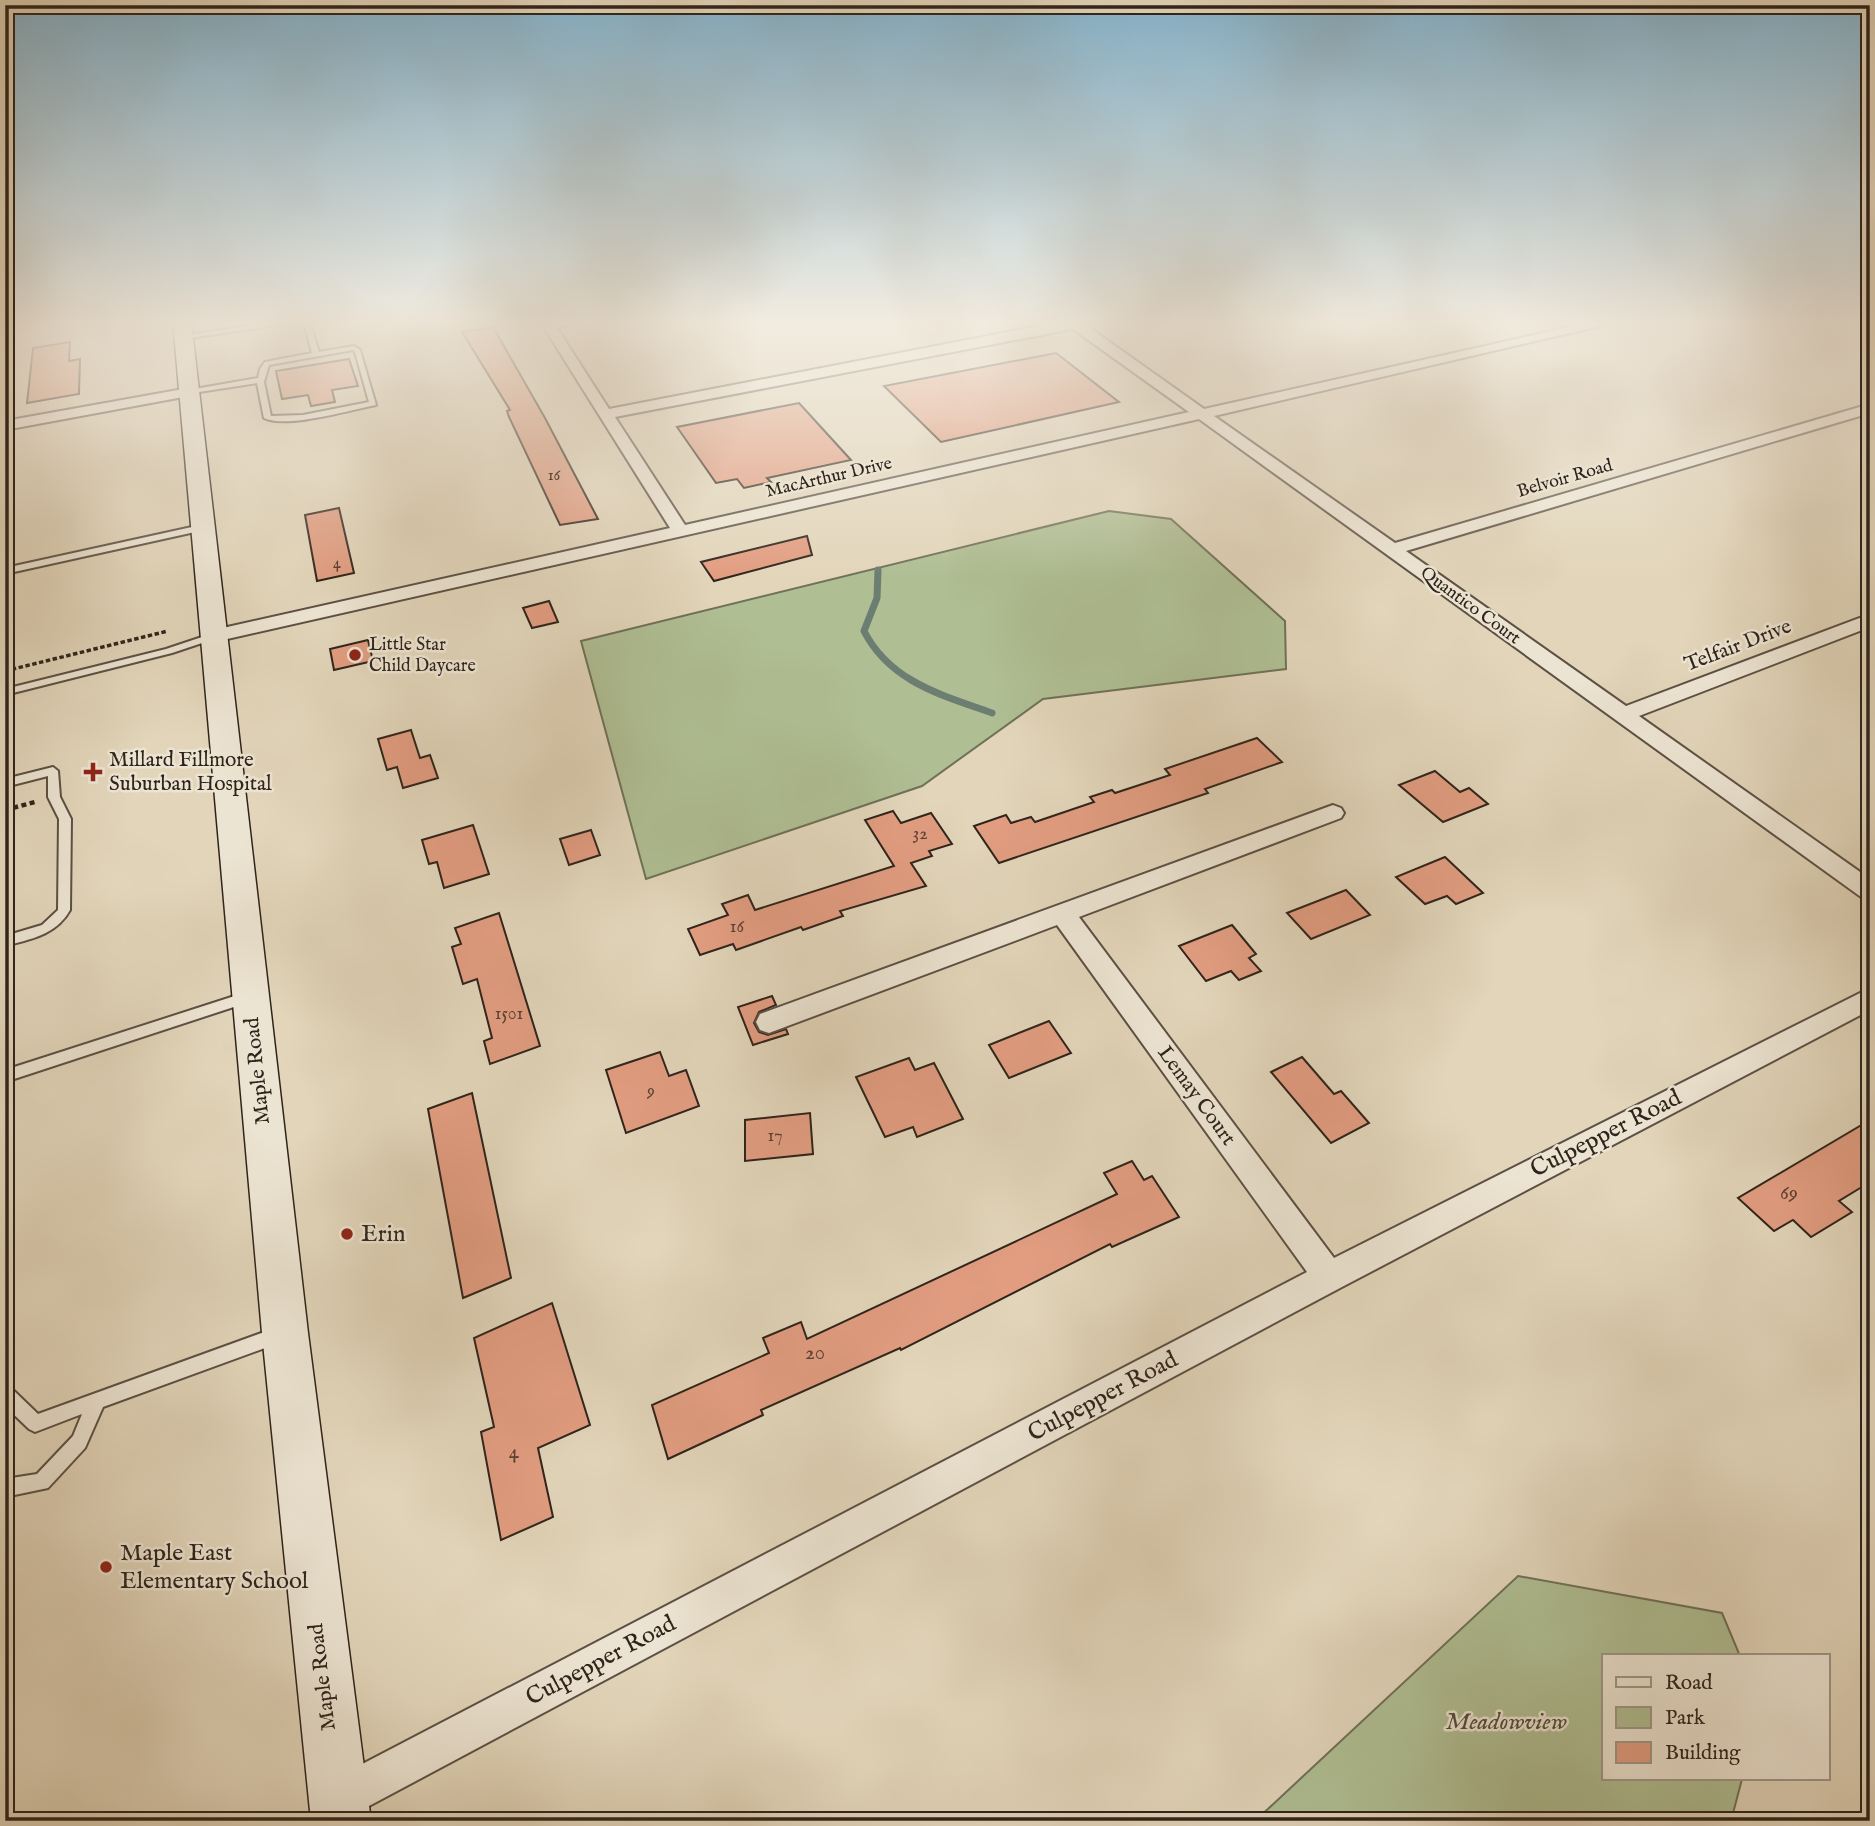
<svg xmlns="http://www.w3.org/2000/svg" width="1875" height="1826" viewBox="0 0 1875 1826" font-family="'IM FELL English',serif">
<rect width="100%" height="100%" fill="#e2d5ba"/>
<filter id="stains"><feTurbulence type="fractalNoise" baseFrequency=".00286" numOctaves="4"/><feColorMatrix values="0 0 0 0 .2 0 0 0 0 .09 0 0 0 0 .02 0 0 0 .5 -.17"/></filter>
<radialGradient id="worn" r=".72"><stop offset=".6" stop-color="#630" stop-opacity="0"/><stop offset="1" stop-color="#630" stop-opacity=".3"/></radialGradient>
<!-- green -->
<g fill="#afbe93" stroke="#6f7158" stroke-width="2">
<polygon points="1109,511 1171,519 1285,621 1286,669 1043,699 922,786 646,879 581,641"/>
<polygon points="1518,1576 1722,1613 1740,1656 1604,1656 1604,1779 1742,1779 1731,1821 1255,1821"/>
</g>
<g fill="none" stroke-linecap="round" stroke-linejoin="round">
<!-- stream -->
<path stroke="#6c7d72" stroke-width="7" d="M878,570L877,598L864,631C890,682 942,695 992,713"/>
</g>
<!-- building -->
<g fill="#e29d81" stroke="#2f241c" stroke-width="2">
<polygon points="493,327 545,418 598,519 560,525 509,417 507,411 510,410 462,332"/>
<polygon points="70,342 69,361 80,359 79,394 27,403 33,348"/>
<polygon points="1056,353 1119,402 941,442 884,386"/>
<polygon points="349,359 358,386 332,390 335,402 311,406 308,395 282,399 276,371"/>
<polygon points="799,403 851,460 767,478 771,482 744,488 737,479 716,483 677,427"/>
<polygon points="339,508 354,573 317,581 305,515"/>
<polygon points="807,536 812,555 714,581 701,562"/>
<polygon points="549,601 558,622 532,628 523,608"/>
<polygon points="368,640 373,661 334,670 330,649"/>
<polygon points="411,730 420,758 430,755 438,778 403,788 397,767 387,770 378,739"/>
<polygon points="1257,738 1282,762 1205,789 1208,793 999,863 974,826 1006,815 1011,823 1031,817 1035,822 1094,802 1090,797 1112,790 1115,793 1170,775 1165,769"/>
<polygon points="1435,771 1460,792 1469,788 1488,804 1443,822 1399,785"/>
<polygon points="893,811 901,823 931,813 952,844 929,851 932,856 911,863 926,886 840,911 843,916 803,930 801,927 736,950 733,944 700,955 688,929 728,915 722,904 748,895 755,910 894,866 865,820"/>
<polygon points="473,825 489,874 444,888 437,862 429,864 422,840"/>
<polygon points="591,830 600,855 569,865 560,839"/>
<polygon points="1445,857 1483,893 1456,904 1447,896 1425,904 1396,877"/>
<polygon points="1346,890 1370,915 1311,939 1287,913"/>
<polygon points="499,913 540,1046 490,1064 484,1041 492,1038 477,979 463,984 452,947 461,944 455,928"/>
<polygon points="1232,925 1256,954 1249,958 1261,971 1239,980 1231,971 1206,981 1179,946"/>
<polygon points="772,996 776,1005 759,1012 754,1023 759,1032 768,1035 786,1029 788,1034 753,1045 738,1007"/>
<polygon points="1049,1021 1071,1053 1009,1078 989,1045"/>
<polygon points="660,1052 669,1076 686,1070 699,1106 626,1133 606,1070"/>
<polygon points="1302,1057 1334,1094 1341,1091 1369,1123 1331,1143 1271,1072"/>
<polygon points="909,1058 915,1070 934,1063 963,1119 917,1137 913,1127 885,1137 856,1077"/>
<polygon points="472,1093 511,1278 463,1298 428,1109"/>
<polygon points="810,1113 813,1154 745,1161 745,1120"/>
<polygon points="1870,1120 1870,1182 1839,1201 1852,1212 1811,1237 1793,1220 1774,1231 1738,1198"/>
<polygon points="1132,1161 1144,1180 1152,1176 1179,1217 1112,1247 1110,1244 901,1350 900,1348 761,1410 763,1415 668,1459 652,1405 769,1353 763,1338 801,1322 807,1339 1117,1194 1104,1173"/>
<polygon points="552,1303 590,1425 538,1448 553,1517 501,1540 481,1432 494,1427 474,1338"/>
</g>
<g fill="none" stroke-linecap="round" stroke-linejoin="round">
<defs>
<g id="service">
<path d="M280,321H306L310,324L319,352L354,346L360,350L376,405C350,410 286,429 264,418L257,383L186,394V390H189L258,378L260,369L265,362L312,353L305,326L299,322L183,339L181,338V336ZM353,350L355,352L369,402L303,415L271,416L264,382L269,365Z"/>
<polygon points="201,525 204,526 204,530 5,574 5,568"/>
<polygon points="214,633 217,634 217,638 172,653 5,695 5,689 166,649"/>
<path d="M53,767L58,771L60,797L71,819L70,910C56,935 31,939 5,946V936L42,925L58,910L59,819L48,797V776L5,787V779Z"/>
<polygon points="247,992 252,993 254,997 252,1001 5,1082 5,1070"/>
<polygon points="278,1327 284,1329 286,1335 284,1341 103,1407 85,1448 48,1488 5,1497 5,1479 37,1474 73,1436 82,1414 35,1432 29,1429 5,1406 5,1386 11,1388 38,1414"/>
</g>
<g id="minor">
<path d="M540,321H581L557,328L609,409L1065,321H1093L1087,326L1204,409L1596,321H1621L1214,416L1395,543L1870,404V413L1406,551L1626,706L1870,614V627L1639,716L1870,879V900L1861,897L1199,419L214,642L207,640L204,636L214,630L670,528ZM1073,329L1189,412L685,525L615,417Z"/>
<polygon points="189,388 194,389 196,392 194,395 5,430 5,421"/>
<polygon points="1333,805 1341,808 1344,813 1341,818 1079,917 1334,1258 1870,988 1870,1010 1340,1288 354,1814 339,1820 324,1814 318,1799 324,1784 1307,1272 1057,925 769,1033 760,1030 756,1022 760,1014"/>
</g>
<polygon id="secondary" points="173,321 191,321 308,1333 371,1821 311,1821 262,1333"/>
</defs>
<!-- service casing -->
<use href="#service" stroke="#5c5044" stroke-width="4"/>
<!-- minor casing -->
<use href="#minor" stroke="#5c5044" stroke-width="4"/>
<!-- secondary casing -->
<use href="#secondary" stroke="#2f241c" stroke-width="3"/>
<!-- path-far1 -->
<polyline stroke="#2f241c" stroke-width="3.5" stroke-dasharray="4.5 2.5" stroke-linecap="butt" points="5,671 168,631"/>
<!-- path -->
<polyline stroke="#2f241c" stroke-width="4.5" stroke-dasharray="5 3.5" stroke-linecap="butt" points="5,810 35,802"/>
<!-- service -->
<use href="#service" fill="#ece4d2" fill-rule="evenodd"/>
<!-- minor -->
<use href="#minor" fill="#ece4d2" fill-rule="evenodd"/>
<!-- secondary -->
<use href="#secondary" fill="#ece4d2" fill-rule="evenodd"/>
</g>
<!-- sky -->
<linearGradient id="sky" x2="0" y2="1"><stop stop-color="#87b6d0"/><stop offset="0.56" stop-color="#f2ece0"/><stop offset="1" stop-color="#f2ece0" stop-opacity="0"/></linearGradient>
<rect width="1875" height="577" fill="url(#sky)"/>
<!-- markers -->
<g fill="#8f2418" stroke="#ece4d2" stroke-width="2.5">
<circle cx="355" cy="655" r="7"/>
<path d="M89.5 761.5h7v7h7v7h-7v7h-7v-7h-7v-7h7z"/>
<circle cx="347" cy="1234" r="7"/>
<circle cx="106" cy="1567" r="7"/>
</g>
<g text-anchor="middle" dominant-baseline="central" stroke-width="5" stroke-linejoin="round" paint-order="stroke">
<!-- far-number labels -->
<g font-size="16" fill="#5c4235">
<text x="554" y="476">16</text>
<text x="337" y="564">4</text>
</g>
<!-- far-street labels -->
<g font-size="18" fill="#2f241c" stroke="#ece4d2">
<text transform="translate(829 478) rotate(-13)">MacArthur Drive</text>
<text transform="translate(1565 479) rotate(-16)">Belvoir Road</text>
<text transform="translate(1470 606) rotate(36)">Quantico Court</text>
</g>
<!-- far-poi labels -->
<g font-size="18" fill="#2f241c" stroke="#ece4d2" text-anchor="start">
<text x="369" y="645">Little Star<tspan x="369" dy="21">Child Daycare</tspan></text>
</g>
<!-- number labels -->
<g font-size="18" fill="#5c4235">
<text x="920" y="834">32</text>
<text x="737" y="927">16</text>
<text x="509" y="1014">1501</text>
<text x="651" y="1091">9</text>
<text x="775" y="1136">17</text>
</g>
<!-- street labels -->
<g font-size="21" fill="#2f241c" stroke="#ece4d2">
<text transform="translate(1738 646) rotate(-21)">Telfair Drive</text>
<text transform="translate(258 1071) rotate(-96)">Maple Road</text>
<text transform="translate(1196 1096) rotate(54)">Lemay Court</text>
<text transform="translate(323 1677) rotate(-97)">Maple Road</text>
</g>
<!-- poi labels -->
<g font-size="21" fill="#2f241c" stroke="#ece4d2" text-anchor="start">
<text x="109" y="760">Millard Fillmore<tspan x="109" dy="24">Suburban Hospital</tspan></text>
</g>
<!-- near-number labels -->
<g font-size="21" fill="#5c4235">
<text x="1789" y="1193">69</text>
<text x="815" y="1353">20</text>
<text x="514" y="1452">4</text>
</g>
<!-- near-street labels -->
<g font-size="24" fill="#2f241c" stroke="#ece4d2">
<text transform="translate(1606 1134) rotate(-27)">Culpepper Road</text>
<text transform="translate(1103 1397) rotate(-28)">Culpepper Road</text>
<text transform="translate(601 1661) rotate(-28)">Culpepper Road</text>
</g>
<!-- near-poi labels -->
<g font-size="24" fill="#2f241c" stroke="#ece4d2" text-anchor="start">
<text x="361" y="1234">Erin</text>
<text x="120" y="1553">Maple East<tspan x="120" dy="28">Elementary School</tspan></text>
</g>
<!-- near-park labels -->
<g font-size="24" font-style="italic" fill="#4f4a3a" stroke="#ece4d2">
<text x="1506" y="1722">Meadowview</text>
</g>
</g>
<!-- margin -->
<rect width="1875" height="1826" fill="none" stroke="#e2d5ba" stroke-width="28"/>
<rect x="7" y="7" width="1861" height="1812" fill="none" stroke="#2f241c" stroke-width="3.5"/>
<rect x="14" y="14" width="1847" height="1798" fill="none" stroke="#2f241c" stroke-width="2"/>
<!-- legend -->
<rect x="1602" y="1654" width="228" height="126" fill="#ece4d2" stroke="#a09789" stroke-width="2"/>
<rect x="1616" y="1677" width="35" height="10" fill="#ece4d2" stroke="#a09789" stroke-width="2"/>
<text x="1665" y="1689" font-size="21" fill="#2f241c">Road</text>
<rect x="1616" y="1707" width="35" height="21" fill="#afbe93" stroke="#a09789" stroke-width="2"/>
<text x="1665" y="1724" font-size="21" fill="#2f241c">Park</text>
<rect x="1616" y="1742" width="35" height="21" fill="#e29d81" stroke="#a09789" stroke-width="2"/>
<text x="1665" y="1759" font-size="21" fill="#2f241c">Building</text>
<rect width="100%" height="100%" filter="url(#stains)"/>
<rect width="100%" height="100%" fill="url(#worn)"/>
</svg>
